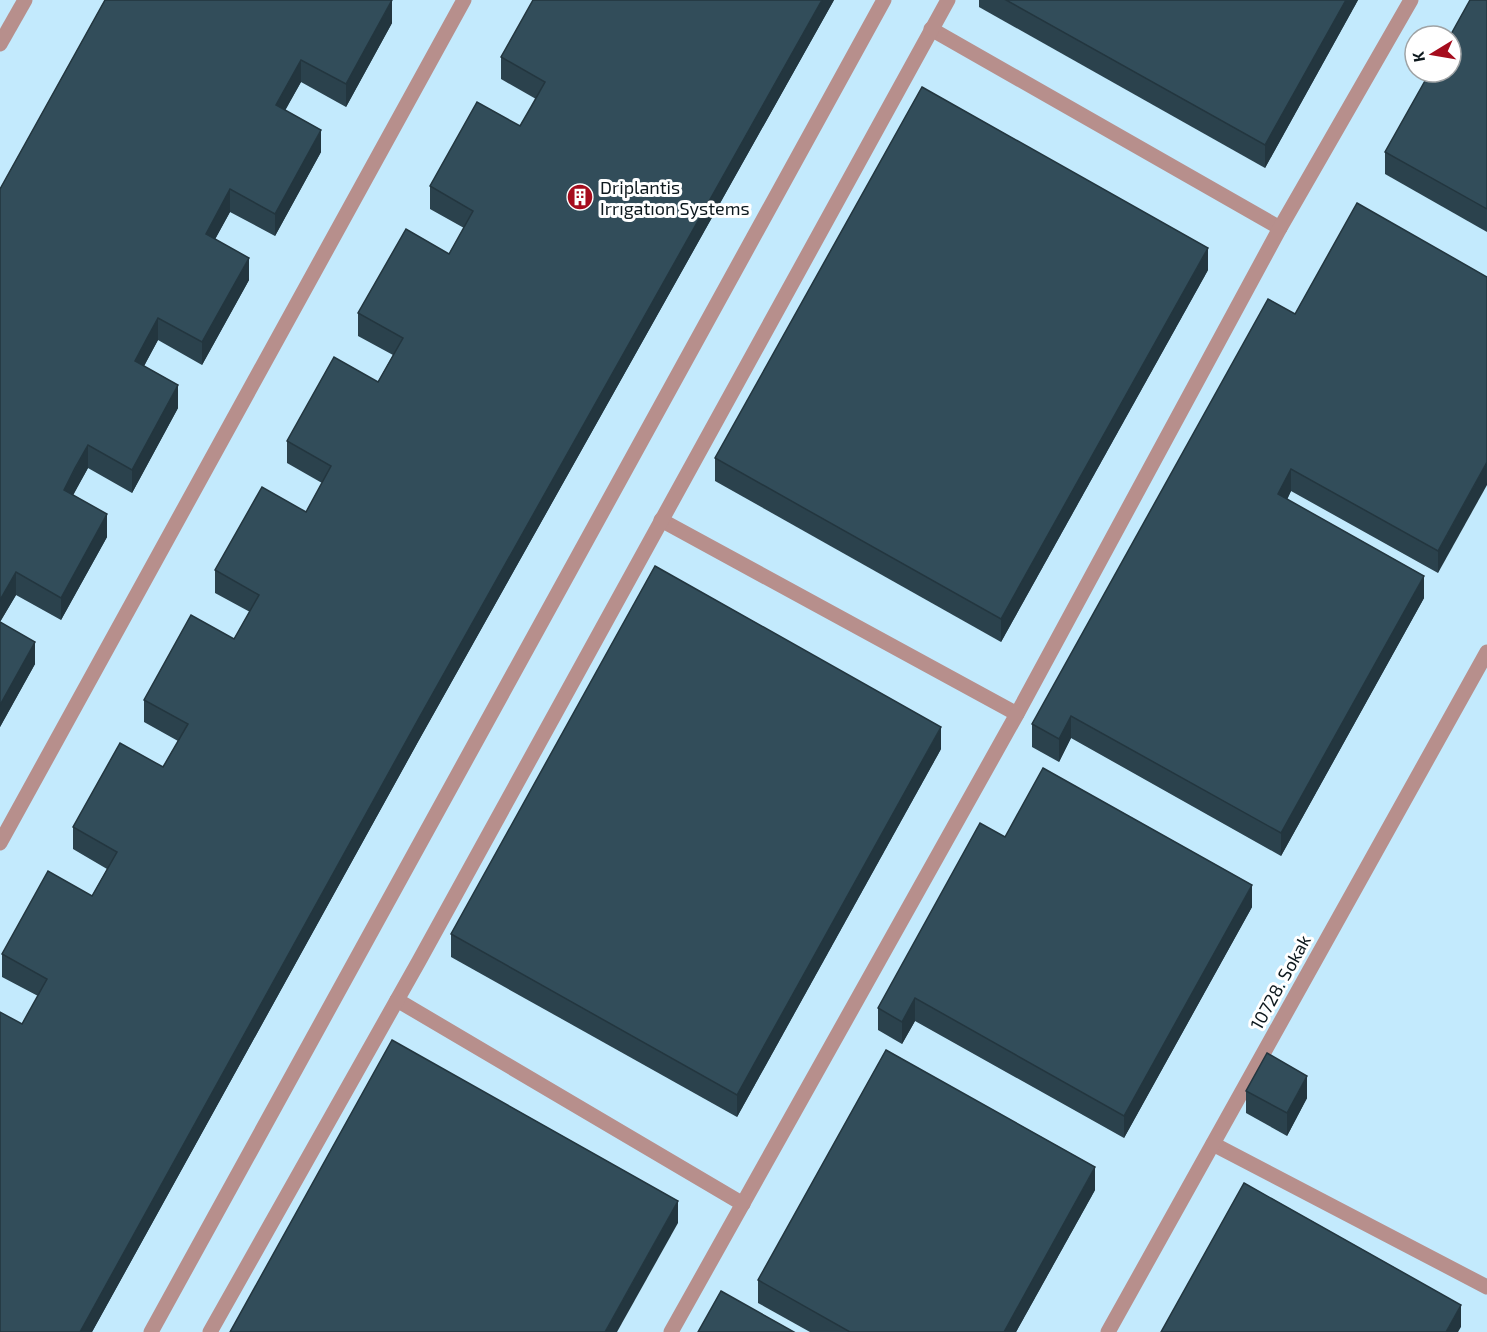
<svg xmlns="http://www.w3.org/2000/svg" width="1487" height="1332" viewBox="0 0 1487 1332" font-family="'Exo 2',sans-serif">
<rect width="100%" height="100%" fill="#e0f2fc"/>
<!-- built -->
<path fill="#c3eafd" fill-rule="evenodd" d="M0,0H1487V1332H0ZM1415,36H1451V72H1415Z"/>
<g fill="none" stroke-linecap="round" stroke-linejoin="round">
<!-- minor -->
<g stroke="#b78f8c" stroke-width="15">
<polyline points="931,29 1280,228"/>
<polyline points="0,44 25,0"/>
<polyline points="661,520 1017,714"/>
<polyline points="0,843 464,0"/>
<polyline points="397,1000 743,1204"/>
<polyline points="1213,1144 1487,1287"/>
<polyline points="151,1332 884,0"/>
<polyline points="210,1332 419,961 948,0"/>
<polyline points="671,1332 1017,714 1280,228 1411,0"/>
<polyline points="1108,1332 1487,652"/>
</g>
</g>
<!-- wall -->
<g fill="#2b424d">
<polygon points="105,0 392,23 346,107 301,82 285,110 321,152 275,236 230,212 215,239 249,280 202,365 158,340 146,362 144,366 178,408 132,493 88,468 75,491 73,495 107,537 61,620 16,595 0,622 35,664 0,727 0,189"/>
<polygon points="834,0 419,740 92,1332 0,1332 22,1024 38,996 2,977 2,954 92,896 107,869 73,849 73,827 163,767 178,741 144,722 144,700 234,639 250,612 215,593 215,570 306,512 322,483 287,463 287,441 378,382 393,355 358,336 358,313 449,254 464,228 430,209 430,186 520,126 536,99 501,79 501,57"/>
<polygon points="979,0 1358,0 1265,168 979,7"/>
<polygon points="1487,0 1487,232 1385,174 1385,152"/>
<polygon points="1208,270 1001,642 715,481 715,458"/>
<polygon points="1487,277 1438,573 1291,491 1287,500 1424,598 1281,856 1071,738 1059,762 1032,747 1032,724 1295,314"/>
<polygon points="941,749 737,1117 451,957 451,934"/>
<polygon points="1005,837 1252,907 1124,1138 915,1021 902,1044 878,1030 878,1008"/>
<polygon points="1246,1091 1307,1098 1287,1136 1246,1113"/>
<polygon points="1095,1190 1016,1332 810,1332 758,1303 758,1280"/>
</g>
<!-- shaded-wall -->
<g fill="#23363f">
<polygon points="392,0 392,23 346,107 346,84"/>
<polygon points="822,0 834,0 419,740 92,1332 80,1332 419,718"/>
<polygon points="1346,0 1358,0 1265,168 1265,145"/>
<polygon points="301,60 301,82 276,127 276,105"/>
<polygon points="321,130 321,152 275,236 275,214"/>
<polygon points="230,189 230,212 206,256 206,234"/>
<polygon points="1208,248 1208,270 1001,642 1001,619"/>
<polygon points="249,258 249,280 202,365 202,342"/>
<polygon points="158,318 158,340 135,383 135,361"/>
<polygon points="178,385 178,408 132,493 132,470"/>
<polygon points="88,445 88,468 64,512 64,490"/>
<polygon points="1487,462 1487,485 1438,573 1438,551"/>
<polygon points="1291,469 1291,491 1278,517 1278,494"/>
<polygon points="107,514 107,537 61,620 61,598"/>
<polygon points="16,572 16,595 0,622 0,600"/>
<polygon points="1424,576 1424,598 1281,856 1281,833"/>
<polygon points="35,642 35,664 0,727 0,705"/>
<polygon points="1071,716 1071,738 1059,762 1059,739"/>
<polygon points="941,727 941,749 737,1117 737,1095"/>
<polygon points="1252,885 1252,907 1124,1138 1124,1116"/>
<polygon points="915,998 915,1021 902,1044 902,1022"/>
<polygon points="1307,1076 1307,1098 1287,1136 1287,1113"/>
<polygon points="1095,1167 1095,1190 1016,1332 1004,1332"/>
<polygon points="678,1201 678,1223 617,1332 605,1332"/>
<polygon points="1461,1305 1461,1327 1458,1332 1446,1332"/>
</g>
<!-- building -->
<g fill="#324d5a" stroke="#23363f" stroke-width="1.5">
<polygon points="105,0 392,0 346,84 301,60 276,105 321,130 275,214 230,189 206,234 249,258 202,342 158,318 146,340 135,361 178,385 132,470 88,445 75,468 64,490 107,514 61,598 16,572 0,600 0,189"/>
<polygon points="533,0 822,0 419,718 80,1332 0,1332 0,1012 22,1024 47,979 2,954 48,871 92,896 117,852 73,827 120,743 163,767 188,724 144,700 191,615 234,639 259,595 215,570 262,487 306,512 331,466 287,441 334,357 378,382 403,338 358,313 406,229 449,254 473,211 430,186 477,102 520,126 531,107 545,82 501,57"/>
<polygon points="1006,0 1346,0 1265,145"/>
<polygon points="1470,0 1487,0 1487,209 1385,152 1430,72 1451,72 1451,36 1450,36"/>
<polygon points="922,87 1208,248 1001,619 715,458"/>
<polygon points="1357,203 1487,277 1487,462 1438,551 1291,469 1278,494 1424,576 1281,833 1071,716 1059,739 1032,724 1268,299 1295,314"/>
<polygon points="655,566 941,727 737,1095 451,934"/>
<polygon points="0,622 35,642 0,705"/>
<polygon points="1043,768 1252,885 1124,1116 915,998 902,1022 878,1008 980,823 1005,837"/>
<polygon points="392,1040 678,1201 605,1332 230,1332"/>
<polygon points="886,1050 1095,1167 1004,1332 850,1332 758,1280"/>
<polygon points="1267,1053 1307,1076 1287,1113 1246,1091"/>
<polygon points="1244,1183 1461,1305 1446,1332 1161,1332"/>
<polygon points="721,1291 794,1332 698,1332"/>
</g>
<!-- icons -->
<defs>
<symbol id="building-disc" viewBox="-11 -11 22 22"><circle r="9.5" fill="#a50c1d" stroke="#fff"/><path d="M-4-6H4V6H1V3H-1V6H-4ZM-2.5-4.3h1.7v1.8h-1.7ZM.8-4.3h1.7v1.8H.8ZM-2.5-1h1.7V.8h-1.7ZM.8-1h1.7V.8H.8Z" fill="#fff"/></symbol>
</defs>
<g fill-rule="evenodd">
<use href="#building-disc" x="565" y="182" width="30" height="30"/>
</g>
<g text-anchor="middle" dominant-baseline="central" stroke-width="6" stroke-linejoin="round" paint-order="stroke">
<!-- poi labels -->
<g font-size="18" fill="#0e191e" stroke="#fff" text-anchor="start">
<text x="600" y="187">Driplantis<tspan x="600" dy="21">Irrıgatıon Systems</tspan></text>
</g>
<!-- street labels -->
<g font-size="18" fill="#0e191e" stroke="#fff">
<text transform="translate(1280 982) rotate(-61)">10728. Sokak</text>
</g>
</g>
<!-- north arrow -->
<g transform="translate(1433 54) rotate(259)"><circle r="28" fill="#ffffff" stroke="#9fa3a5" stroke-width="1.5"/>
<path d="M0-4.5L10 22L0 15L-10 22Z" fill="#a50c1d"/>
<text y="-9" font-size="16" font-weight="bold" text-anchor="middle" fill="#0e191e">K</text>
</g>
</svg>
